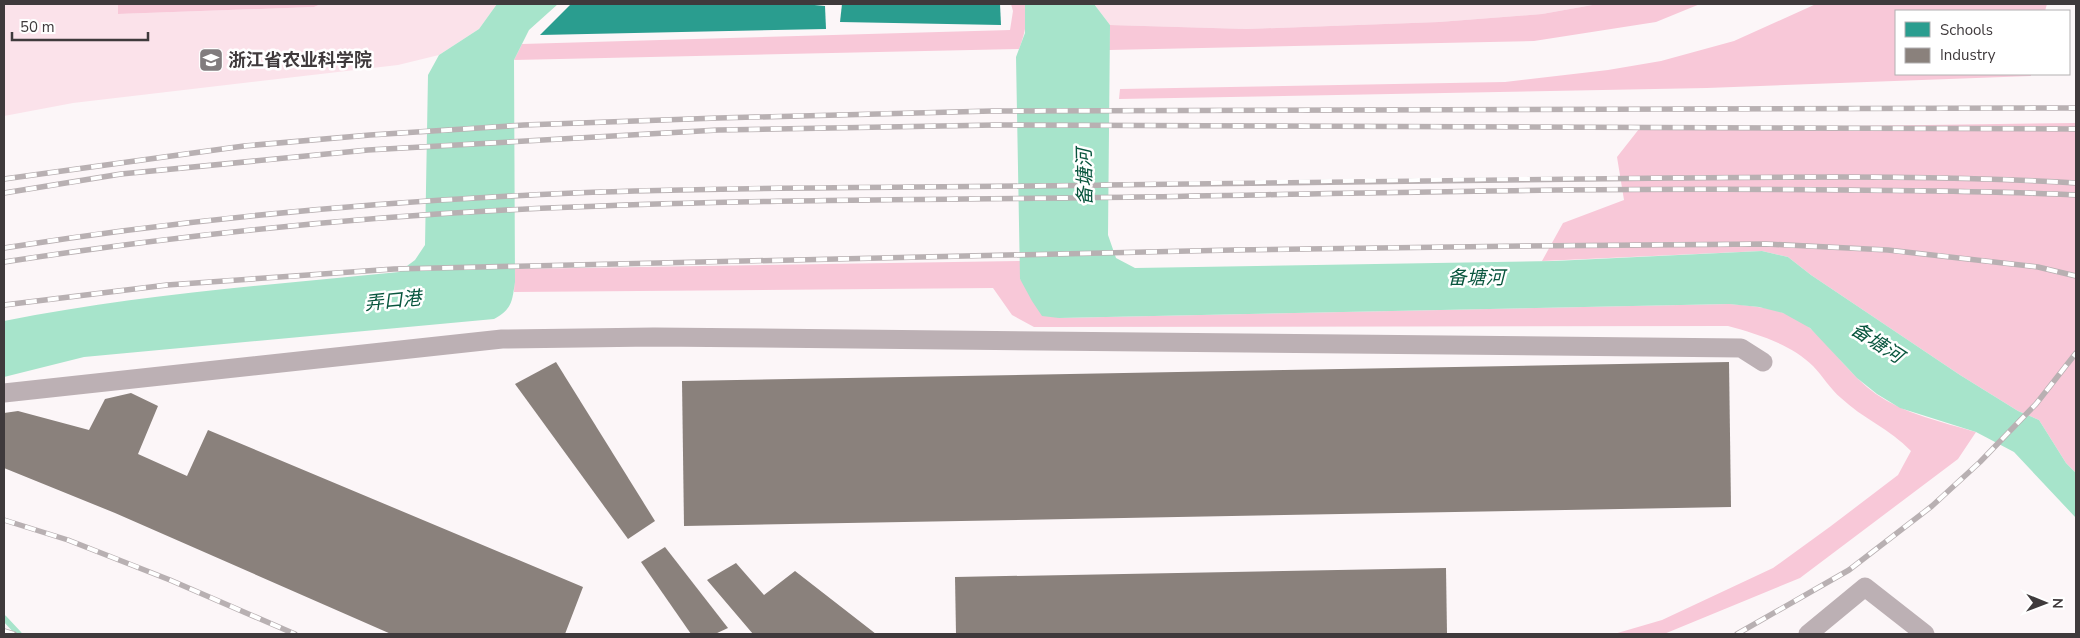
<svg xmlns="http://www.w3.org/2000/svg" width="2080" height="638" viewBox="0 0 2080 638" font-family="'Nunito Sans','Noto Sans SC',sans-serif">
<rect width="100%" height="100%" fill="#fcf6f8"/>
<!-- green -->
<g fill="#fbe2ea">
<polygon points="4,4 118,4 118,14 314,7 321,4 497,4 479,29 439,55 398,65 73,103 4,116"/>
<polygon points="1094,4 1598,4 1542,14 1439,22 1247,29 1110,25"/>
</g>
<!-- forest -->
<g fill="#f8c8d8">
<polygon points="118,4 321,4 314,7 118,14"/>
<path d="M1011,4H1025C1028,20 1025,34 1019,49L514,60L522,44L1010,30L1013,11Z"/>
<polygon points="1598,4 1700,4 1656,22 1534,41 1109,50 1110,25 1247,29 1439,22 1542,14"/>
<polygon points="1816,4 2047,4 2045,11 1896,11 1896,74 2031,74 2031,76 1707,88 1119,99 1120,89 1505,82 1608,70 1661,61 1734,41"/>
<polygon points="2076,123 2076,473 2066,463 2039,420 2018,411 1960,375 1811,275 1788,257 1762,251 1542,261 1563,223 1624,200 1617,157 1639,129"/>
<path d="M1020,261V279L1059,318L1729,304C1757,306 1790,309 1811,329C1834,350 1851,376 1876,394C1905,414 1942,422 1976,432L1958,459L1800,578L1664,634H1614L1662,620L1773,568L1831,526L1898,475L1911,451C1890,429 1862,418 1841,398C1830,389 1823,376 1813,366C1791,344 1757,334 1728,326L1034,327L1012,315L993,288L514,292L515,269Z"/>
</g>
<!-- water -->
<g fill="#a7e4cb">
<path d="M497,4H558L529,30L514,60L515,282C512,302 512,309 494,319L84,357L4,377V321C134,295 267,285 399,272L415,260L425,245L428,75L439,55L479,29Z"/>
<polygon points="1025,4 1094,4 1110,25 1108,235 1116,258 1135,268 1554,261 1762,251 1788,257 1811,275 1960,375 2018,411 2039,420 2066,463 2076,473 2076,518 2014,452 1976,432 1900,408 1877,394 1857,378 1810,328 1783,313 1759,307 1729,304 1059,318 1042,316 1032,301 1020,279 1016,57 1025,33"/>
</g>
<!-- schools -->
<g fill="#2a9d8f">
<polygon points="571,4 804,4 825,6 826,29 540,35"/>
<polygon points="842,4 1000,4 1001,25 840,22"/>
</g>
<!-- industry -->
<g fill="#8a817c">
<polygon points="556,362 655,521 628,539 515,384"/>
<polygon points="1729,362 1731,507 684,526 682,381"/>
<polygon points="131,393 158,406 138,454 187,476 208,430 583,587 565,634 391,634 115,513 4,468 4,413 18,411 89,430 105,399"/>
<polygon points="665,547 728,628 715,634 691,634 641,562"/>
<polygon points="736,563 764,595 795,571 876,634 753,634 707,580"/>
<polygon points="1446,568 1447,634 956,634 955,577"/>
</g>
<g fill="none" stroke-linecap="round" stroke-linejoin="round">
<!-- stream -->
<polyline stroke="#a7e4cb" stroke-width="5.5" points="4,618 19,634"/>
<!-- minor -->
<g stroke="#bcb0b4" stroke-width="19">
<polyline points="4,393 502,339 654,337 1741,348 1763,362"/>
<polyline points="1808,634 1865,587 1925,634"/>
</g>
<defs>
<g id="rail">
<polyline points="4,179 244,146 370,135 524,125 718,118 992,111 2076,108"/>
<polyline points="4,193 121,174 368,150 718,130 995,125 2076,129"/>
<path d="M4,248C192,218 384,201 574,193C752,186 929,188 1106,185C1294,181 1482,179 1670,178C1805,177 1941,175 2076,183"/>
<path d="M4,262C193,233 383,214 574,207C762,199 950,200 1138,197C1374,193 1610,187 1847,190C1923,191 2000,191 2076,195"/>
<polyline points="4,305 167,285 394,269 1233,250 1523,246 1766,244 1888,250 2038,267 2076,276"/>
<polyline points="4,520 68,540 170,580 295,634"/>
<polyline points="4,631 14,634"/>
<polyline points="1737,634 1849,570 1932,506 1980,462 2036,404 2076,353"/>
</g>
</defs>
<!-- rail casing -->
<use href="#rail" stroke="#b8b0b2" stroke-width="5.5"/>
<!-- rail -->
<use href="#rail" stroke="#fff" stroke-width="4" stroke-dasharray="11" stroke-linecap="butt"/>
</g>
<!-- icons -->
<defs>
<symbol id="university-square" viewBox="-11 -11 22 22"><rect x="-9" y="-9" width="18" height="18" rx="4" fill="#817c7e" stroke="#fff"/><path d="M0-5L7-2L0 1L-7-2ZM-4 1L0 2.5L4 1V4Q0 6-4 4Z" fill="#fff"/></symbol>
</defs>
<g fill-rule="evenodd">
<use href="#university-square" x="197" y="46" width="28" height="28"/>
</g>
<g text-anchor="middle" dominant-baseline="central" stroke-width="5" stroke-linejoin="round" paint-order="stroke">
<!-- poi labels -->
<g font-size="18" font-weight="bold" fill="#3f3a3c" stroke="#fff" text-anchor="start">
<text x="228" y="60">浙江省农业科学院</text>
</g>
<!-- water labels -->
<g font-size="19" font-style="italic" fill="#08553d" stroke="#fff">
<text transform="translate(1085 177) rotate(-91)">备塘河</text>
<text x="1476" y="278">备塘河</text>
<text transform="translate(393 301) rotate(-6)">弄口港</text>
<text transform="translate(1877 343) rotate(33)">备塘河</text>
</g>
</g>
<!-- border -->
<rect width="2080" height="638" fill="none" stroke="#3f3a3c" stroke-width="10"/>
<!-- legend -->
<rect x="1895" y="10" width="175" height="65" fill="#ffffff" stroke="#b2b0b1"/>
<rect x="1905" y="22" width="25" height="15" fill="#2a9d8f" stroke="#b2b0b1"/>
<text x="1940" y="35" font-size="15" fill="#3f3a3c">Schools</text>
<rect x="1905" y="48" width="25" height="15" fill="#8a817c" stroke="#b2b0b1"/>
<text x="1940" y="60" font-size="15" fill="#3f3a3c">Industry</text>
<!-- north arrow -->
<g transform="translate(2045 603) rotate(91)" stroke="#ffffff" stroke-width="4" paint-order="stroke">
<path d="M0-4L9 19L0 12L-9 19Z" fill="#3f3a3c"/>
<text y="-8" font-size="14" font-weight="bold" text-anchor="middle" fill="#3f3a3c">N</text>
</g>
<!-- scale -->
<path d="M12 32v8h136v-8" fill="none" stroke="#3f3a3c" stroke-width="2.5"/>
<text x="20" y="32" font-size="15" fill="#3f3a3c" stroke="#ffffff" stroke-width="4" paint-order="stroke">50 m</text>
</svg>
